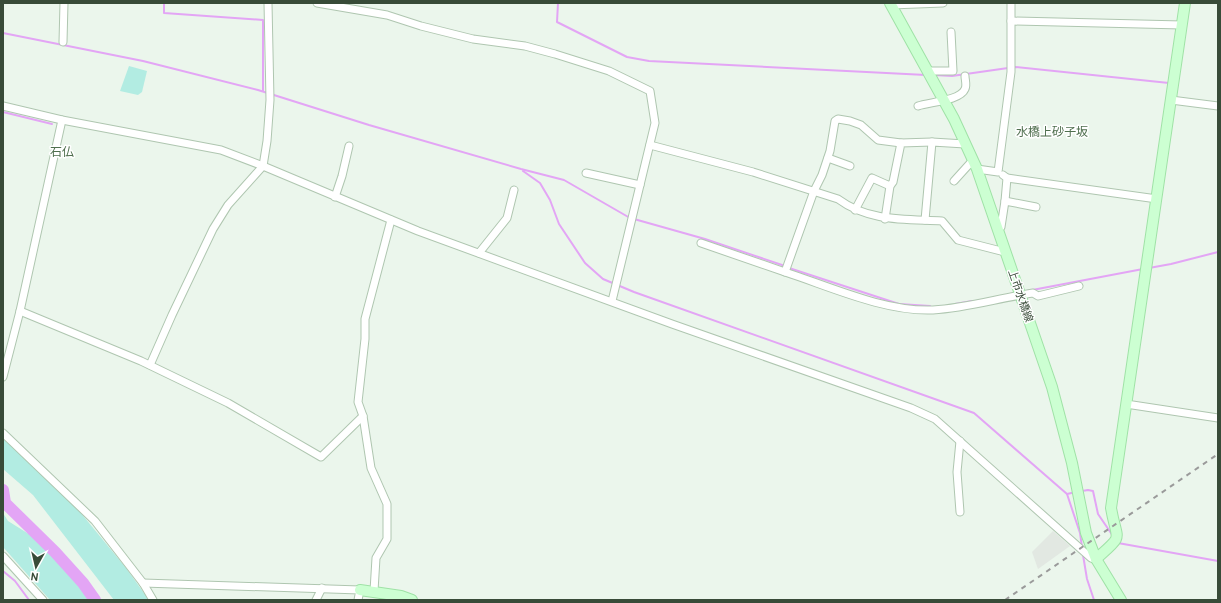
<svg xmlns="http://www.w3.org/2000/svg" width="1221" height="603" viewBox="0 0 1221 603" font-family="Overpass,'Noto Sans JP',sans-serif">
<rect width="100%" height="100%" fill="#ebf6ec"/>
<!-- green -->
<g fill="#b2ece2">
<polygon points="129,66 147,71 142,92 138,95 120,91"/>
<polygon points="3,436 80,512 126,568 149,600 114,600 33,495 3,469"/>
<polygon points="3,513 8,521 64,556 91,600 50,600 3,547"/>
</g>
<!-- parking -->
<polygon fill="#e2e8e2" points="1053,531 1070,546 1038,569 1032,552"/>
<g fill="none" stroke-linecap="round" stroke-linejoin="round">
<!-- stream -->
<g stroke="#e3a5f5" stroke-width="2">
<polyline points="164,3 164,13 263,20 263,91"/>
<polyline points="558,3 557,22 627,57 649,61 926,75"/>
<polyline points="3,33 143,61 258,90 369,125 521,169 564,180 630,218"/>
<polyline points="934,75 952,76 1015,67 1169,83"/>
<polyline points="3,112 52,124"/>
<polyline points="523,171 540,183 550,200 559,224 585,263 603,279 634,292 974,413 1067,494 1080,533 1082,547"/>
<polyline points="634,219 705,239 785,266"/>
<polyline points="789,268 899,304 930,306"/>
<polyline points="1149,268 1171,264 1218,252"/>
<polyline points="1027,291 1143,269"/>
<polyline points="955,304 972,301"/>
<polyline points="1082,491 1088,490 1093,491 1098,514 1113,536"/>
<polyline points="1067,494 1076,492"/>
<polyline points="1118,543 1218,561"/>
<polyline points="1083,555 1087,579 1094,600"/>
<polyline points="3,571 15,581 29,600"/>
</g>
<!-- river -->
<polyline stroke="#e3a5f5" stroke-width="12" points="3,490 5,503 55,552 83,583 95,600"/>
<defs>
<g id="street">
<polyline points="317,3 387,15 421,26 473,39 525,46 555,54 609,71 650,91 655,123 612,301"/>
<polyline points="891,5 943,3"/>
<polyline points="1011,21 1182,25"/>
<polyline points="63,42 64,3"/>
<polyline points="928,71 953,71 951,32"/>
<polyline points="1171,100 1218,106"/>
<polyline points="3,106 62,120 221,150 263,166 418,231 672,324 911,408 935,419 1091,558 1096,559"/>
<path d="M918,106C929,102 960,101 965,89C967,85 965,80 965,76"/>
<path d="M901,143L878,140L861,125L850,121L838,119L835,121L830,151L822,175L814,191L785,272C831,287 885,312 933,310C967,308 999,298 1033,293L1038,296L1079,286"/>
<path d="M650,145L753,172L838,199C869,222 906,219 942,221L958,240L1005,252"/>
<polyline points="828,158 850,166"/>
<polyline points="977,169 998,172 1011,72 1011,3"/>
<polyline points="586,173 640,185"/>
<polyline points="1003,175 1007,178 1005,201"/>
<polyline points="1007,178 1157,199"/>
<polyline points="954,181 973,160"/>
<polyline points="335,197 342,176 349,146"/>
<polyline points="855,210 872,178 890,186"/>
<polyline points="885,219 890,186 893,182 901,143 932,142"/>
<polyline points="925,220 932,142 965,144"/>
<polyline points="998,231 1001,227 1005,201 1036,207"/>
<polyline points="701,243 785,272"/>
<polyline points="479,253 507,218 514,190"/>
<polyline points="20,311 141,361 228,403 321,457 363,416"/>
<polyline points="150,365 172,315 213,229 228,205 263,166 267,141 270,100 268,3"/>
<polyline points="3,377 20,311 62,120"/>
<polyline points="1126,404 1218,418"/>
<polyline points="3,433 95,521 143,583 153,600"/>
<polyline points="960,441 957,472 960,512"/>
<polyline points="3,556 43,600"/>
<polyline points="143,583 360,590 358,600"/>
<polyline points="374,591 376,558 387,539 387,504 371,468 363,416 358,402 365,339 365,319 391,220"/>
<polyline points="316,600 322,588"/>
</g>
<g id="secondary">
<polyline points="890,3 954,119 977,169 1052,387 1072,463 1086,533 1096,559 1121,600"/>
<path d="M1096,559C1125,533 1117,543 1111,508L1185,3"/>
<polyline points="360,590 401,596 412,600"/>
</g>
</defs>
<!-- street casing -->
<use href="#street" stroke="#afc6b0" stroke-width="9"/>
<!-- secondary casing -->
<use href="#secondary" stroke="#9fe2a6" stroke-width="12"/>
<!-- street -->
<use href="#street" stroke="#fff" stroke-width="7"/>
<!-- secondary -->
<use href="#secondary" stroke="#ccffd2" stroke-width="10"/>
<!-- rail -->
<polyline stroke="#9a9a9a" stroke-width="2" stroke-dasharray="5 5" stroke-linecap="butt" points="1005,600 1218,454"/>
</g>
<g text-anchor="middle" dominant-baseline="central" stroke-width="3" stroke-linejoin="round" paint-order="stroke">
<!-- street labels -->
<g font-size="11" fill="#384b38" stroke="#fff">
<text transform="translate(1020 296) rotate(71)">上市水橋線</text>
</g>
<!-- neighbourhood labels -->
<g font-size="12" fill="#4f6f4e" stroke="#fff">
<text x="1052" y="133">水橋上砂子坂</text>
<text x="62" y="153">石仏</text>
</g>
</g>
<!-- border -->
<rect width="1221" height="603" fill="none" stroke="#384b38" stroke-width="8"/>
<!-- north arrow -->
<g transform="translate(36 567) rotate(188)" stroke="#ffffff" stroke-width="3" paint-order="stroke">
<path d="M0-3L7 15L0 10L-7 15Z" fill="#384b38"/>
<text y="-6" font-size="11" font-weight="bold" text-anchor="middle" fill="#384b38">N</text>
</g>
</svg>
